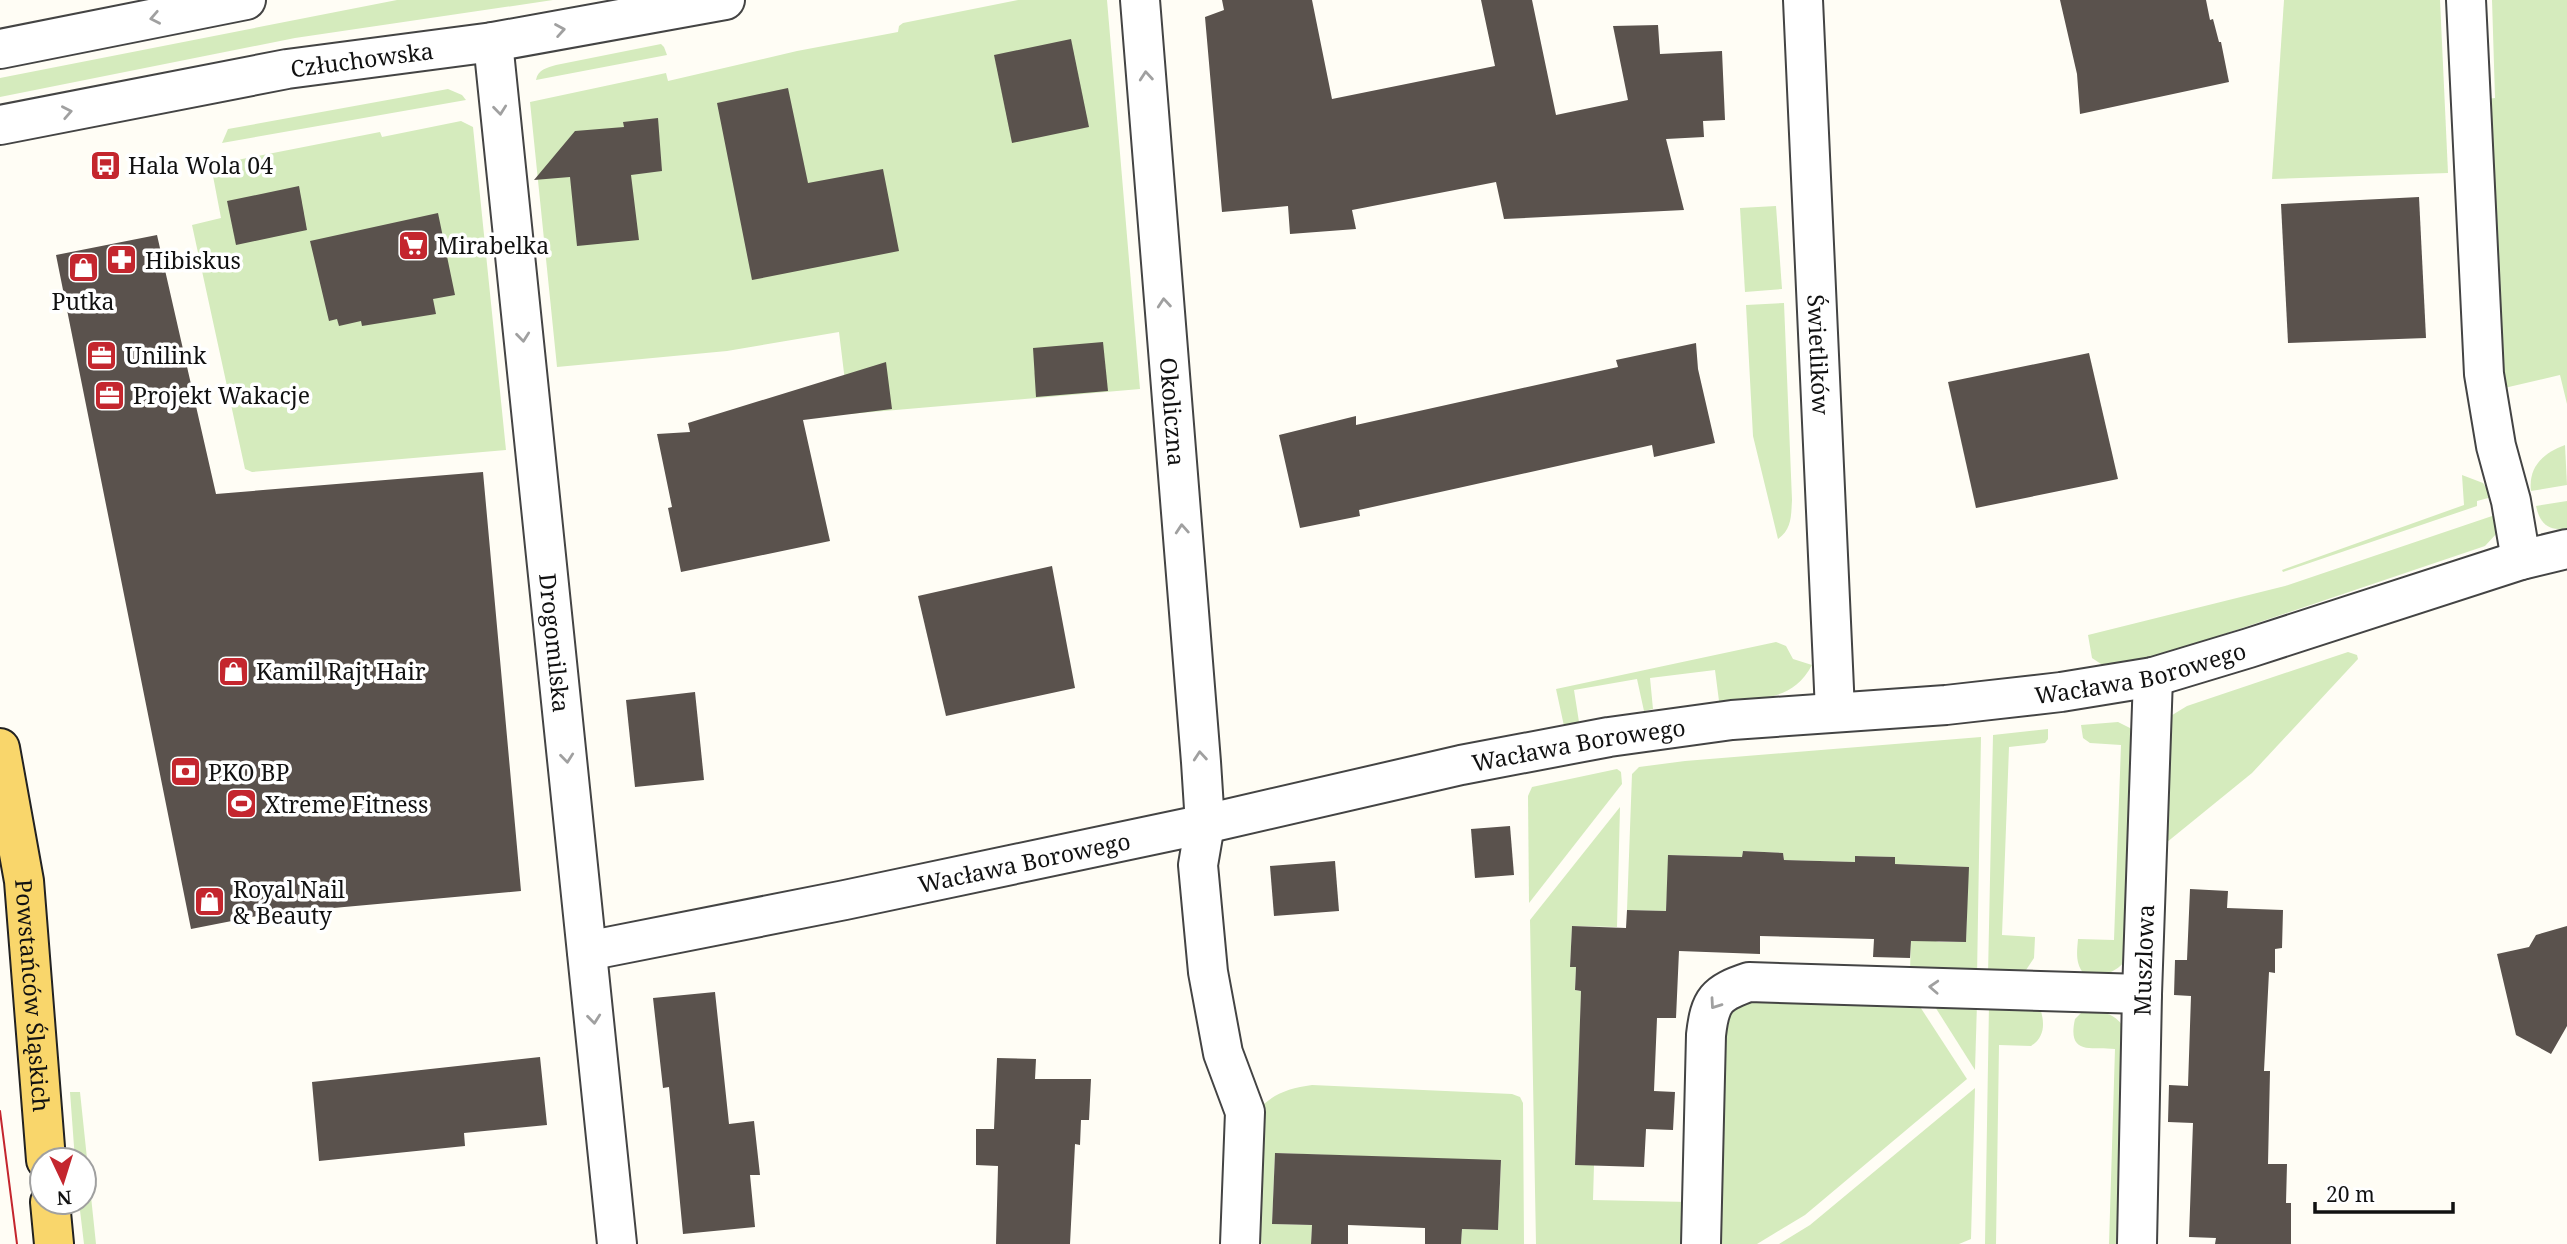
<svg xmlns="http://www.w3.org/2000/svg" width="2567" height="1244" viewBox="0 0 2567 1244" font-family="'Noto Serif',serif">
<rect width="100%" height="100%" fill="#fffdf5"/>
<!-- green -->
<g fill="#d5ebbd">
<polygon points="397,0 553,0 295,38 0,97 0,78"/>
<polygon points="1018,0 1107,0 1140,389 849,414 839,332 727,351 557,367 530,102 666,73 668,81 797,51 898,32 899,26 903,23"/>
<polygon points="2284,0 2440,0 2448,173 2272,179"/>
<polygon points="2492,0 2567,0 2567,404 2560,375 2500,389 2487,99 2495,98"/>
<path d="M661,44L664,47L667,55L536,80C538,69 547,68 556,65Z"/>
<polygon points="448,89 462,95 466,100 222,143 228,129"/>
<polygon points="461,121 473,127 506,450 252,472 245,469 192,225 221,218 213,176 224,173 222,163 380,132 382,137"/>
<polygon points="1776,206 1782,289 1745,292 1740,208"/>
<path d="M1784,303L1792,500C1791,516 1792,529 1778,539L1753,436L1746,305Z"/>
<path d="M2565,445L2567,485L2531,491C2528,466 2544,453 2565,445Z"/>
<polygon points="2462,475 2483,483 2492,497 2477,501 2477,506 2283,572 2282,570 2464,505"/>
<path d="M2567,501V528C2549,532 2540,524 2536,506Z"/>
<polygon points="2498,514 2497,533 2485,546 2171,652 2104,666 2092,658 2088,635 2285,586"/>
<path d="M1776,642L1786,646L1793,659L1812,665C1791,704 1758,697 1719,701L1715,670L1650,678L1653,709L1644,711L1637,679L1574,690L1579,722L1564,726L1556,689Z"/>
<polygon points="2348,652 2357,655 2358,659 2252,773 2161,847 2169,717 2187,706"/>
<path d="M2118,722L2130,728L2135,735L2125,961C2113,975 2101,976 2084,974C2075,963 2077,952 2078,939L2114,940L2121,745L2090,743L2083,738L2081,725Z"/>
<polygon points="2048,729 2048,739 2045,743 2009,747 2002,935 2035,937 2034,958 2024,973 1988,975 1993,735"/>
<polygon points="1981,737 1977,976 1910,973 1911,934 1939,942 1966,942 1968,867 1895,864 1895,857 1856,856 1855,862 1784,860 1783,853 1743,851 1742,857 1669,855 1666,911 1627,910 1632,774 1639,767 1685,761"/>
<polygon points="1617,769 1621,772 1622,784 1529,903 1528,796 1532,787"/>
<polygon points="1620,807 1617,927 1572,926 1570,966 1576,967 1575,990 1581,991 1580,1029 1586,1029 1579,1050 1575,1165 1594,1165 1593,1200 1689,1202 1687,1244 1536,1244 1530,920"/>
<polygon points="1915,999 1967,1079 1805,1215 1757,1244 1716,1244 1720,1026 1730,1011 1745,1000"/>
<polygon points="1932,1002 1977,1003 1975,1070"/>
<path d="M1989,1004L2040,1008C2045,1023 2045,1037 2031,1046L1999,1045L1996,1244H1985Z"/>
<path d="M2089,1010C2107,1012 2117,1015 2126,1031L2123,1244H2109L2115,1049C2090,1047 2067,1055 2075,1019L2082,1012Z"/>
<path d="M1312,1085L1512,1094L1520,1097L1523,1103L1524,1244H1461L1462,1229L1498,1230L1501,1161L1275,1153L1272,1224L1312,1225L1311,1244H1262L1255,1230L1257,1111C1272,1094 1289,1088 1312,1085Z"/>
<polygon points="1975,1088 1971,1239 1959,1244 1779,1244 1810,1225"/>
<polygon points="70,1092 80,1092 96,1244 84,1244 79,1202 84,1202 84,1160 75,1160"/>
</g>
<!-- building -->
<g fill="#5a524d">
<polygon points="1222,0 1312,0 1332,99 1495,66 1481,0 1532,0 1556,115 1628,100 1613,26 1658,25 1660,54 1722,51 1725,120 1703,121 1704,137 1666,139 1684,210 1504,219 1496,182 1352,210 1356,229 1290,234 1288,206 1222,212 1205,17 1224,10"/>
<polygon points="2060,0 2206,0 2210,20 2213,19 2219,42 2221,42 2229,82 2080,114 2077,74"/>
<polygon points="1071,39 1089,127 1012,143 994,55"/>
<polygon points="788,88 808,183 883,169 899,251 752,280 717,103"/>
<polygon points="658,118 662,171 631,175 639,240 577,246 570,177 534,180 575,131 624,127 623,122"/>
<polygon points="299,186 307,230 236,245 227,201"/>
<polygon points="2419,197 2426,338 2288,343 2281,204"/>
<polygon points="438,213 455,295 433,299 436,314 362,326 361,321 339,326 337,319 329,321 310,241"/>
<polygon points="157,235 216,494 483,472 521,891 267,914 191,929 56,255"/>
<polygon points="1103,342 1108,391 1036,397 1033,348"/>
<polygon points="1696,343 1698,369 1715,443 1654,457 1652,445 1359,510 1360,516 1300,528 1279,435 1356,416 1356,425 1618,367 1616,360"/>
<polygon points="2089,353 2118,479 1976,508 1948,382"/>
<polygon points="886,362 892,409 803,420 830,541 681,572 668,508 672,507 657,434 690,432 688,423"/>
<polygon points="1052,566 1075,688 946,716 918,596"/>
<polygon points="695,692 704,780 635,787 626,700"/>
<polygon points="1510,826 1514,875 1475,878 1471,829"/>
<polygon points="1743,851 1783,853 1784,860 1855,862 1855,856 1895,857 1895,864 1969,867 1966,942 1911,941 1910,958 1873,957 1874,939 1760,936 1760,954 1679,951 1676,1018 1657,1018 1654,1091 1675,1092 1673,1130 1646,1129 1644,1167 1575,1165 1581,991 1575,990 1576,967 1570,967 1572,926 1626,928 1627,910 1666,911 1668,855 1742,857"/>
<polygon points="1335,861 1339,911 1274,916 1270,866"/>
<polygon points="2190,889 2228,891 2227,908 2283,910 2282,948 2275,949 2275,973 2269,972 2264,1071 2270,1071 2268,1164 2287,1164 2286,1203 2291,1203 2291,1244 2215,1244 2216,1238 2189,1237 2193,1123 2168,1122 2169,1085 2188,1086 2191,996 2174,995 2175,960 2187,960"/>
<polygon points="2567,926 2567,1026 2551,1054 2516,1035 2497,954 2529,947 2536,935"/>
<polygon points="715,992 729,1124 754,1121 760,1175 750,1175 755,1227 683,1234 669,1087 663,1088 653,998"/>
<polygon points="540,1057 547,1125 464,1133 465,1146 319,1161 312,1082"/>
<polygon points="997,1058 1036,1059 1035,1079 1091,1079 1089,1120 1081,1120 1080,1145 1075,1144 1070,1244 996,1244 998,1166 976,1165 976,1129 994,1129"/>
<polygon points="1275,1153 1501,1160 1498,1230 1462,1229 1461,1244 1425,1244 1425,1228 1348,1225 1348,1244 1311,1244 1312,1225 1272,1224"/>
</g>
<g fill="none" stroke-linecap="round" stroke-linejoin="round">
<defs>
<g id="minor">
<path id="s1" d="M1140,0L1201,762L1205,824L1198,865L1208,972L1223,1053L1245,1112L1240,1244"/>
<path id="s2" d="M1803,0L1835,711"/>
<polyline points="2466,0 2484,374 2496,446 2511,501 2521,560"/>
<path id="s3" d="M493,42L617,1244"/>
<polyline points="0,49 246,0"/>
<path id="s4" d="M0,125L287,69L493,42L725,0"/>
<path id="s5" d="M587,951L845,900L1205,824L1461,765L1609,737L1732,720L1946,705L2061,692L2153,677L2249,648L2521,560L2567,549"/>
<path d="M1701,1244L1706,1035C1710,1000 1716,993 1749,982L2142,994"/>
<path id="s6" d="M2137,1244L2142,994L2153,677"/>
</g>
<g id="major">
<path id="s7" d="M0,748L24,881L46,1160"/>
<polyline points="50,1202 54,1244"/>
</g>
</defs>
<!-- minor casing -->
<use href="#minor" stroke="#444" stroke-width="42"/>
<!-- major casing -->
<use href="#major" stroke="#222" stroke-width="42"/>
<!-- minor -->
<use href="#minor" stroke="#fff" stroke-width="38"/>
<!-- major -->
<use href="#major" stroke="#f9d66b" stroke-width="38"/>
<!-- tram -->
<polyline stroke="#c4262e" stroke-width="2" points="0,1111 17,1244"/>
</g>
<!-- one-way arrows -->
<defs><path id="oneway-chevron" d="M-2-3.5L2.5 0L-2 3.5" fill="none" stroke-width="1.6" stroke-linecap="round" stroke-linejoin="round" transform="scale(1.75)"/></defs>
<g stroke="#a0a0a0">
<use href="#oneway-chevron" transform="translate(155 18) rotate(169)"/>
<use href="#oneway-chevron" transform="translate(560 30) rotate(-10)"/>
<use href="#oneway-chevron" transform="translate(1146 76) rotate(-95)"/>
<use href="#oneway-chevron" transform="translate(500 110) rotate(84)"/>
<use href="#oneway-chevron" transform="translate(67 112) rotate(-11)"/>
<use href="#oneway-chevron" transform="translate(1164 303) rotate(-95)"/>
<use href="#oneway-chevron" transform="translate(523 337) rotate(84)"/>
<use href="#oneway-chevron" transform="translate(1182 529) rotate(-94)"/>
<use href="#oneway-chevron" transform="translate(1200 756) rotate(-95)"/>
<use href="#oneway-chevron" transform="translate(567 758) rotate(84)"/>
<use href="#oneway-chevron" transform="translate(1934 987) rotate(-177)"/>
<use href="#oneway-chevron" transform="translate(1715 1004) rotate(125)"/>
<use href="#oneway-chevron" transform="translate(594 1019) rotate(84)"/>
</g>
<!-- icons -->
<defs>
<symbol id="bus-square" viewBox="-11 -11 22 22"><rect x="-9" y="-9" width="18" height="18" rx="4" fill="#c4262e" stroke="#fff"/><path d="M-5-6H5V4H4V6H2V4H-2V6H-4V4H-5ZM-3.5-4V0h7V-4ZM-3.5 1.2v1.5H-2V1.2ZM2 1.2v1.5H3.5V1.2Z" fill="#fff"/></symbol>
<symbol id="supermarket-square" viewBox="-11 -11 22 22"><rect x="-9" y="-9" width="18" height="18" rx="4" fill="#c4262e" stroke="#fff"/><path d="M-6-5.5h2.5l.6 2H6L4.5 2H-2.5L-4.4-4H-6ZM-1.5 3.2a1.3 1.3 0 1 0 .1 0ZM3 3.2a1.3 1.3 0 1 0 .1 0Z" fill="#fff"/></symbol>
<symbol id="pharmacy-square" viewBox="-11 -11 22 22"><rect x="-9" y="-9" width="18" height="18" rx="4" fill="#c4262e" stroke="#fff"/><path d="M-2-6h4v4h4v4h-4v4h-4v-4h-4v-4h4Z" fill="#fff"/></symbol>
<symbol id="shop-square" viewBox="-11 -11 22 22"><rect x="-9" y="-9" width="18" height="18" rx="4" fill="#c4262e" stroke="#fff"/><path d="M-5-2.5h2.3a2.7 3.5 0 0 1 5.4 0H5L5.5 6h-11ZM-1.5-2.5h3a1.5 2.3 0 0 0-3 0Z" fill="#fff"/></symbol>
<symbol id="office-square" viewBox="-11 -11 22 22"><rect x="-9" y="-9" width="18" height="18" rx="4" fill="#c4262e" stroke="#fff"/><path d="M-6-3h4V-5.5h4V-3h4V5H-6ZM-1-4.5V-3h2v-1.5ZM-6 0V1H6V0Z" fill="#fff"/></symbol>
<symbol id="bank-square" viewBox="-11 -11 22 22"><rect x="-9" y="-9" width="18" height="18" rx="4" fill="#c4262e" stroke="#fff"/><path d="M-6-4H6V4H-6ZM0-2.3a2.3 2.3 0 1 0 0 4.6a2.3 2.3 0 1 0 0-4.6Z" fill="#fff"/></symbol>
<symbol id="stadium-square" viewBox="-11 -11 22 22"><rect x="-9" y="-9" width="18" height="18" rx="4" fill="#c4262e" stroke="#fff"/><path d="M0-5a6.5 5 0 1 0 0 10a6.5 5 0 1 0 0-10ZM-3.5-1.8h7v3.6h-7Z" fill="#fff"/></symbol>
</defs>
<g fill-rule="evenodd">
<use href="#bus-square" x="88" y="148" width="35" height="35"/>
<use href="#supermarket-square" x="396" y="228" width="35" height="35"/>
<use href="#pharmacy-square" x="104" y="242" width="35" height="35"/>
<use href="#shop-square" x="66" y="250" width="35" height="35"/>
<use href="#office-square" x="84" y="338" width="35" height="35"/>
<use href="#office-square" x="92" y="378" width="35" height="35"/>
<use href="#shop-square" x="216" y="654" width="35" height="35"/>
<use href="#bank-square" x="168" y="754" width="35" height="35"/>
<use href="#stadium-square" x="224" y="786" width="35" height="35"/>
<use href="#shop-square" x="192" y="884" width="35" height="35"/>
</g>
<g text-anchor="middle" dominant-baseline="central" stroke-width="7" stroke-linejoin="round" paint-order="stroke">
<!-- street labels -->
<g font-size="23" fill="#111" stroke="#fff">
<text stroke="none"><textPath href="#s4" startOffset="368">Człuchowska</textPath></text>
<text stroke="none"><textPath href="#s2" startOffset="355">Świetlików</textPath></text>
<text stroke="none"><textPath href="#s1" startOffset="413">Okoliczna</textPath></text>
<text stroke="none"><textPath href="#s3" startOffset="604">Drogomilska</textPath></text>
<text stroke="none"><textPath href="#s5" startOffset="1580">Wacława Borowego</textPath></text>
<text stroke="none"><textPath href="#s5" startOffset="1013">Wacława Borowego</textPath></text>
<text stroke="none"><textPath href="#s5" startOffset="446">Wacława Borowego</textPath></text>
<text stroke="none"><textPath href="#s6" startOffset="284">Muszlowa</textPath></text>
<text stroke="none"><textPath href="#s7" startOffset="250">Powstańców Śląskich</textPath></text>
</g>
<!-- poi labels -->
<g font-size="23" fill="#111" stroke="#fff" text-anchor="start">
<text x="128" y="165">Hala Wola 04</text>
<text x="437" y="245">Mirabelka</text>
<text x="145" y="260">Hibiskus</text>
<text x="83" y="301" text-anchor="middle">Putka</text>
<text x="125" y="355">Unilink</text>
<text x="133" y="395">Projekt Wakacje</text>
<text x="256" y="671">Kamil Rajt Hair</text>
<text x="208" y="772">PKO BP</text>
<text x="265" y="804">Xtreme Fitness</text>
<text x="233" y="889">Royal Nail<tspan x="233" dy="26">&amp; Beauty</tspan></text>
</g>
</g>
<!-- north arrow -->
<g transform="translate(63 1181) rotate(176)"><circle r="33" fill="#ffffff" stroke="#a0a0a0" stroke-width="2"/>
<path d="M0-5L12 26L0 18L-12 26Z" fill="#c4262e"/>
<text y="-10" font-size="19" font-weight="bold" text-anchor="middle" fill="#111111">N</text>
</g>
<!-- scale -->
<path d="M2315 1202v10h138v-10" fill="none" stroke="#111111" stroke-width="3.5"/>
<text x="2326" y="1202" font-size="21" fill="#111111" stroke="#ffffff" stroke-width="5" paint-order="stroke">20 m</text>
</svg>
